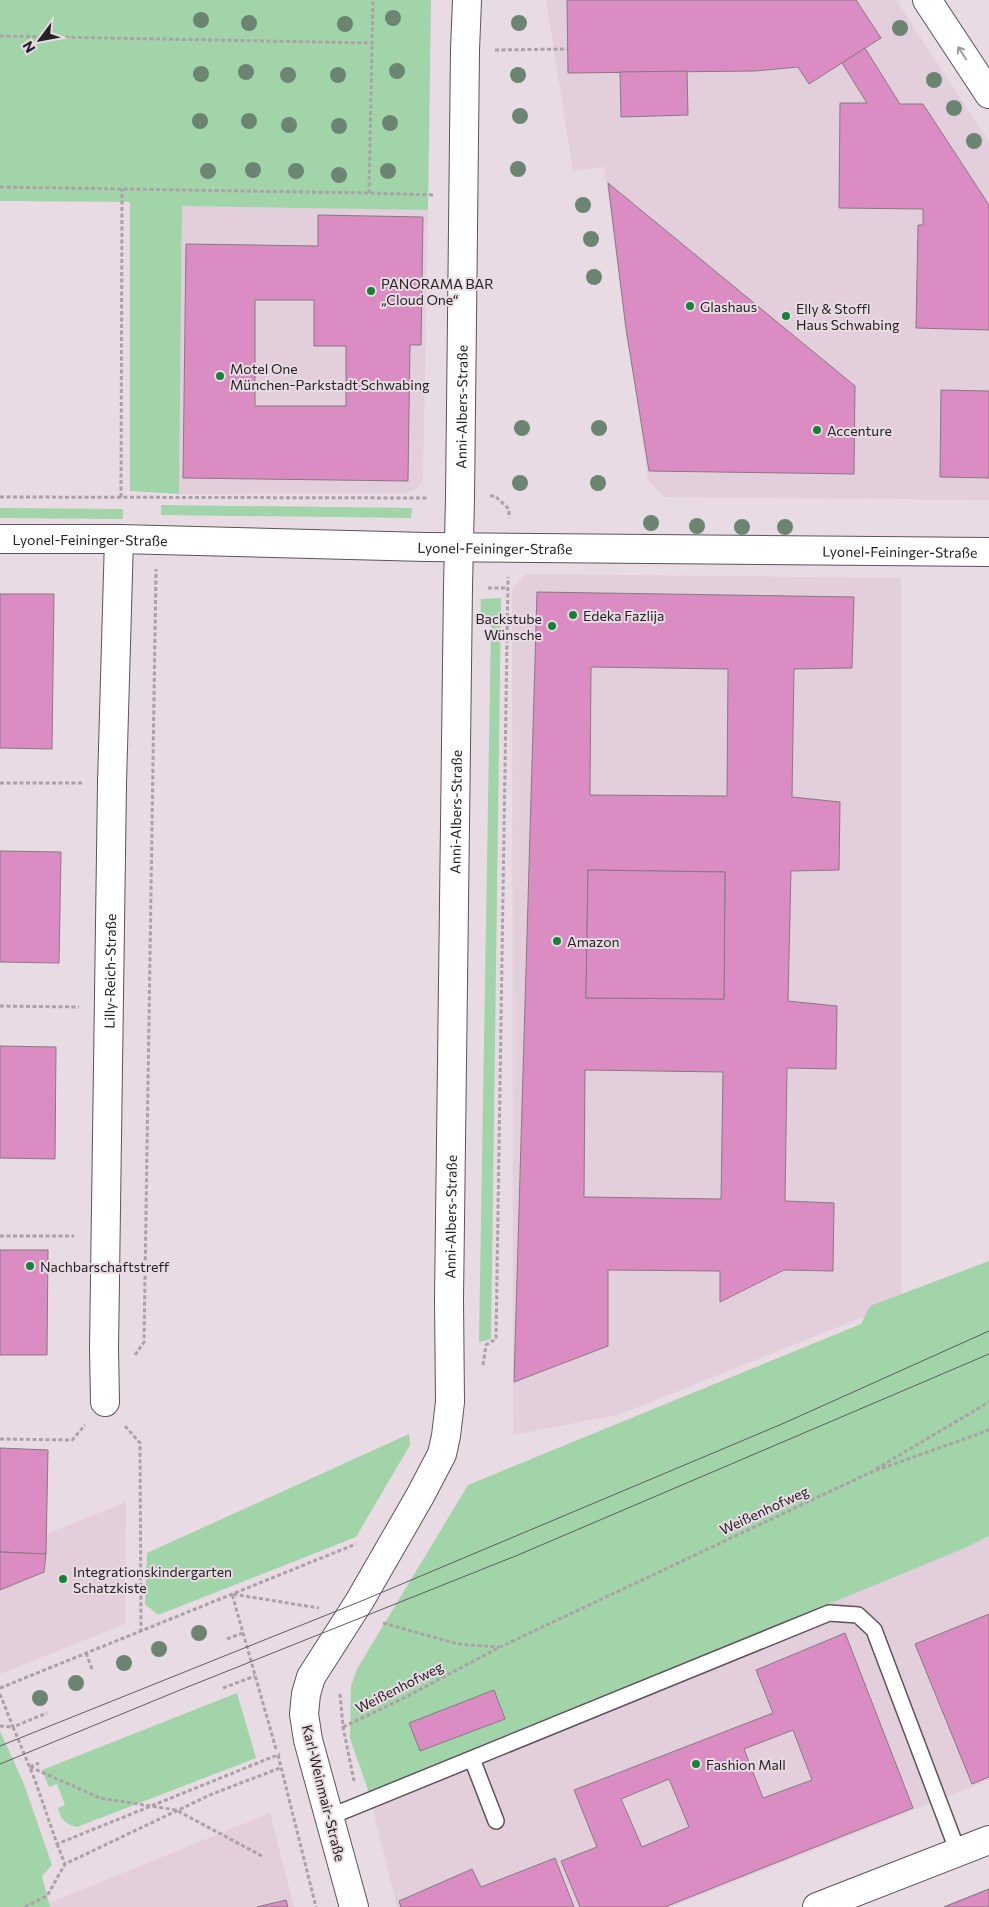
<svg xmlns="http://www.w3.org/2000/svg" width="989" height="1907" viewBox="0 0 989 1907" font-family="Commissioner,sans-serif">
<rect width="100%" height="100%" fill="#e8dbe3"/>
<!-- built -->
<g fill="#e3cedc">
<polygon points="546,0 896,0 989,142 989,500 664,497 648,480 604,167 573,171"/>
<polygon points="182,206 428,210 423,481 416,489 406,493 179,494"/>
<polygon points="526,574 901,578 901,1302 621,1414 513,1435 512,588"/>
<polygon points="0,1448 48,1450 46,1534 126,1502 125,1624 0,1674"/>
<polygon points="989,1536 989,1780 671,1907 397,1907 369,1793 965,1548"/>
<polygon points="270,1813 294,1907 50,1907 49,1903"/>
</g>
<!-- green -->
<g fill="#a1d4a8">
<polygon points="0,0 431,0 428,210 182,206 179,494 130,491 130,202 0,201"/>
<polygon points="161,505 412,508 411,518 161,515"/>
<polygon points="0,508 123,509 123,519 0,518"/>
<polygon points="501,598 491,1339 479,1342 491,624 480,624 481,599"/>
<polygon points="989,1261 989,1536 965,1548 369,1793 350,1738 351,1686 357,1669 468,1485 861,1324 870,1306"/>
<polygon points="409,1434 410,1445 356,1537 158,1615 145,1604 147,1553"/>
<path d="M237,1693L256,1758L77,1827C65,1824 61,1820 58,1808L65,1805L57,1784L49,1787L42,1770Z"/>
<polygon points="0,1731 24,1784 52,1865 42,1876 50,1907 0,1907"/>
</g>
<!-- building -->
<g fill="#da8cc3" stroke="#877a82" fill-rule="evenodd">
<polygon points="567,0 856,0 881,38 809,84 798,67 755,71 568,73"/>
<polygon points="865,48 900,104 923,104 989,205 989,330 916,328 918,225 923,225 923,209 839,208 840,103 867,103 842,63"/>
<polygon points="687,71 688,115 621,117 620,72"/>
<polygon points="608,183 855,386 854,474 649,471 626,329"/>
<path d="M318,215L423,217L421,345H410L408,481L183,478L186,244L318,246ZM255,300H314V346H346V406H255Z"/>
<polygon points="941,390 989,391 989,478 940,477"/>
<path d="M537,592L854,597L852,668L794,669L792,797L840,802L839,870L791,871L788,1001L837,1006L836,1069L787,1068L785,1201L834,1203L833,1271L784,1270L720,1302V1271L608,1270V1346L514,1382ZM591,667L728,669L727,796L590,795ZM588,870L725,872L724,999L586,998ZM585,1070L723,1072L721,1199L584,1197Z"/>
<polygon points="0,594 54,594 52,749 0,748"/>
<polygon points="0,851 61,852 59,963 0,962"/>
<polygon points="588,870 725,872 724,999 586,998"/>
<polygon points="0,1046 56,1047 55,1159 0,1158"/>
<polygon points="0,1250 48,1250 47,1355 0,1355"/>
<polygon points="0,1448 48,1450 46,1554 0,1552"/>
<polygon points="0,1552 46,1554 44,1572 0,1590"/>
<polygon points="989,1614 989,1777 972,1784 915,1644"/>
<path d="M845,1633L913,1808L665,1907H580L561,1861L597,1847L574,1790L773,1713L756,1670ZM793,1730L812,1780L763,1798L744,1749ZM669,1779L689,1827L642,1847L621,1799Z"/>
<polygon points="494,1690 505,1719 420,1751 409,1723"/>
<polygon points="555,1858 574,1907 401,1907 399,1901 472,1869 481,1887"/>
<polygon points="989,1889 989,1907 944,1907"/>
<polygon points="989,1889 989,1907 944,1907"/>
<polygon points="286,1900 288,1907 257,1907"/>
</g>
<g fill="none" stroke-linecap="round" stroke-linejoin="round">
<defs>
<g id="service">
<polyline points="472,1759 496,1821"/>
<polyline points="329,1817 829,1613 858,1615 874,1630 958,1852"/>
</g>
<g id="minor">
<polyline points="927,0 989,94"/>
<path id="s1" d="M0,539H119L426,547L989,552"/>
<path id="s2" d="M105,1402L104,1349L112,783L119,539"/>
<path id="s3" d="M354,1907L308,1740L304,1714L306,1694L311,1677L359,1602L420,1496L442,1454L446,1436L450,1402L449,1300L458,587L460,497L465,50L467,0"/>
<polyline points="817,1907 989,1840"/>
</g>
</defs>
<!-- service casing -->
<use href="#service" stroke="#5e535a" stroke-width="18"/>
<!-- minor casing -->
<use href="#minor" stroke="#5e535a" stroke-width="30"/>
<!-- path -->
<g stroke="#aca1a7" stroke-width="3" stroke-dasharray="4 2.5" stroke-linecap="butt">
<polyline points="0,36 372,43 373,0"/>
<polyline points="495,50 567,49"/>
<polyline points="0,187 369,193 433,195"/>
<polyline points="369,193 372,43"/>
<polyline points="490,496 495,496 509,509 509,518"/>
<polyline points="0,497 429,498"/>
<polyline points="121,497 122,189"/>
<polyline points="488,588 507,588"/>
<polyline points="0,783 82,783"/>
<polyline points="0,1006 79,1007"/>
<polyline points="0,1236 74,1236"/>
<polyline points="135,1355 144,1342 156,569"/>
<polyline points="483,1365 486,1345 496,1339 508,577"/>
<polyline points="125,1426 140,1443 141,1631"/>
<polyline points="0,1439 72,1440 85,1425"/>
<polyline points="876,1469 989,1402"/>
<polyline points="383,1623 458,1644 499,1647"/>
<polyline points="227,1639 243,1633"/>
<polyline points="86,1653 92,1669"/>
<polyline points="0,1688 356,1544"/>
<polyline points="223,1688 255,1676"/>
<polyline points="0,1694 13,1727 47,1713"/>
<polyline points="340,1694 343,1727 354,1781"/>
<polyline points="0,1726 13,1727 35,1780 57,1844 280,1754"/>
<polyline points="343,1727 404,1698 500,1647 869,1473 989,1430"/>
<polyline points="276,1749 232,1594 319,1608"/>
<polyline points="278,1755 316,1907"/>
<polyline points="30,1767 100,1798 176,1810 262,1856"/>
<polyline points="30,1767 39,1763"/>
<polyline points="57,1844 65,1864"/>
<polyline points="25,1907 47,1896 65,1864 212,1794 280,1768"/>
</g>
<!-- service -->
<use href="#service" stroke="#fff" stroke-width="15"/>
<!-- minor -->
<use href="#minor" stroke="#fff" stroke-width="28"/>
<!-- tram -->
<g stroke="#625b5f" stroke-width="1">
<polyline points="0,1746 359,1602 782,1424 989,1331"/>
<polyline points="0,1764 185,1688 518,1555 989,1354"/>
</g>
</g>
<!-- trees -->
<g fill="#6b8572">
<circle cx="393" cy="18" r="8"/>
<circle cx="201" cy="20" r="8"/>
<circle cx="249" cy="23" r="8"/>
<circle cx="519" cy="23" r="8"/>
<circle cx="345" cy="24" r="8"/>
<circle cx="900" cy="28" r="8"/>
<circle cx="397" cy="71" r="8"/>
<circle cx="246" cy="72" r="8"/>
<circle cx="201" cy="74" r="8"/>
<circle cx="288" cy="75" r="8"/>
<circle cx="338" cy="75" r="8"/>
<circle cx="518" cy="75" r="8"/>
<circle cx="934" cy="80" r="8"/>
<circle cx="954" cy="108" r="8"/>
<circle cx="520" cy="116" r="8"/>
<circle cx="200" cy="121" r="8"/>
<circle cx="249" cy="121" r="8"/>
<circle cx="390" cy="123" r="8"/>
<circle cx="289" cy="125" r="8"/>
<circle cx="339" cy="126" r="8"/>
<circle cx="974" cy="141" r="8"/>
<circle cx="518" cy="169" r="8"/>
<circle cx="253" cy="170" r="8"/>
<circle cx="208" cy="171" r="8"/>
<circle cx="296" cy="171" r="8"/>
<circle cx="388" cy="171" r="8"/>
<circle cx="339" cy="175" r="8"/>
<circle cx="583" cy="205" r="8"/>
<circle cx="591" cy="239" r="8"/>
<circle cx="594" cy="277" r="8"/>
<circle cx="522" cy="428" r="8"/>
<circle cx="599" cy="428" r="8"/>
<circle cx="520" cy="483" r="8"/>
<circle cx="598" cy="483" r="8"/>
<circle cx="651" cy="523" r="8"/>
<circle cx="697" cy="526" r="8"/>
<circle cx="742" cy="527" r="8"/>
<circle cx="785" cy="527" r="8"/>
<circle cx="199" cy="1633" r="8"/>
<circle cx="159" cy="1649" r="8"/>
<circle cx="124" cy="1663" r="8"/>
<circle cx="76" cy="1683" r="8"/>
<circle cx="40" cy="1698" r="8"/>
</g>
<!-- one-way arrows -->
<defs><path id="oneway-shaft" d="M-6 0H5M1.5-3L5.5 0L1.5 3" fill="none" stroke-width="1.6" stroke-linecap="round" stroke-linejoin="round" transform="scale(1.25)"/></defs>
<use stroke="#9d9b9c" href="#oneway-shaft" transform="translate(962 53) rotate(-123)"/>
<!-- markers -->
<g fill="#168137" stroke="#e8dbe3" stroke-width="2">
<circle cx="371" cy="291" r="5"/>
<circle cx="690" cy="306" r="5"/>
<circle cx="786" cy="316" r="5"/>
<circle cx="220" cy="376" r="5"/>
<circle cx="817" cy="430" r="5"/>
<circle cx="573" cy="615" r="5"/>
<circle cx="552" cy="626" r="5"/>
<circle cx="557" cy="941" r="5"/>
<circle cx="30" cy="1266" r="5"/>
<circle cx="63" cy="1579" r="5"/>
<circle cx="696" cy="1764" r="5"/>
</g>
<g text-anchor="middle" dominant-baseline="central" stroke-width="4" stroke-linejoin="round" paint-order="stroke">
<!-- poi labels -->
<g font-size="14" fill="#262124" stroke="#e8dbe3" text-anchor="start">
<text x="381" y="283">PANORAMA BAR<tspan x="381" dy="16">„Cloud One“</tspan></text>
<text x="700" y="306">Glashaus</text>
<text x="796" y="308">Elly &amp; Stoffl<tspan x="796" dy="16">Haus Schwabing</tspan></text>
<text x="230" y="368">Motel One<tspan x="230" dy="16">München-Parkstadt Schwabing</tspan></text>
<text x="827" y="430">Accenture</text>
<text x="583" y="615">Edeka Fazlija</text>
<text x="542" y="618" text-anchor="end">Backstube<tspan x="542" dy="16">Wünsche</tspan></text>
<text x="567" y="941">Amazon</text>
<text x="40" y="1266">Nachbarschaftstreff</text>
<text x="73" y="1571">Integrationskindergarten<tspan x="73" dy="16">Schatzkiste</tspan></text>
<text x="706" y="1764">Fashion Mall</text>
</g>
<!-- street labels -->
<g font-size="14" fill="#262124" stroke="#e8dbe3">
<text stroke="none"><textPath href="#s3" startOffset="1544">Anni-Albers-Straße</textPath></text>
<text stroke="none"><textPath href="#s1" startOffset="90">Lyonel-Feininger-Straße</textPath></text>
<text stroke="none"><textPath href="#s1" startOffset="495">Lyonel-Feininger-Straße</textPath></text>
<text stroke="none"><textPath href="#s1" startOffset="900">Lyonel-Feininger-Straße</textPath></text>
<text stroke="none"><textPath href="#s3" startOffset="1139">Anni-Albers-Straße</textPath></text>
<text stroke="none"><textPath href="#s2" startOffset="431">Lilly-Reich-Straße</textPath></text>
<text stroke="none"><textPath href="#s3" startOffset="734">Anni-Albers-Straße</textPath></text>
<text transform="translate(764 1510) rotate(-25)">Weißenhofweg</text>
<text transform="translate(399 1687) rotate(-27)">Weißenhofweg</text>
<text transform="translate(324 1793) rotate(76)">Karl-Weinmair-Straße</text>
</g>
</g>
<!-- north arrow -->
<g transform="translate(40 40) rotate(238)" stroke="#e8dbe3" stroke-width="4" paint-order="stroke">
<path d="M0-4L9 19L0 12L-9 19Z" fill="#262124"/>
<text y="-8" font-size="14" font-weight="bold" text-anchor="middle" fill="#262124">N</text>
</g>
</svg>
